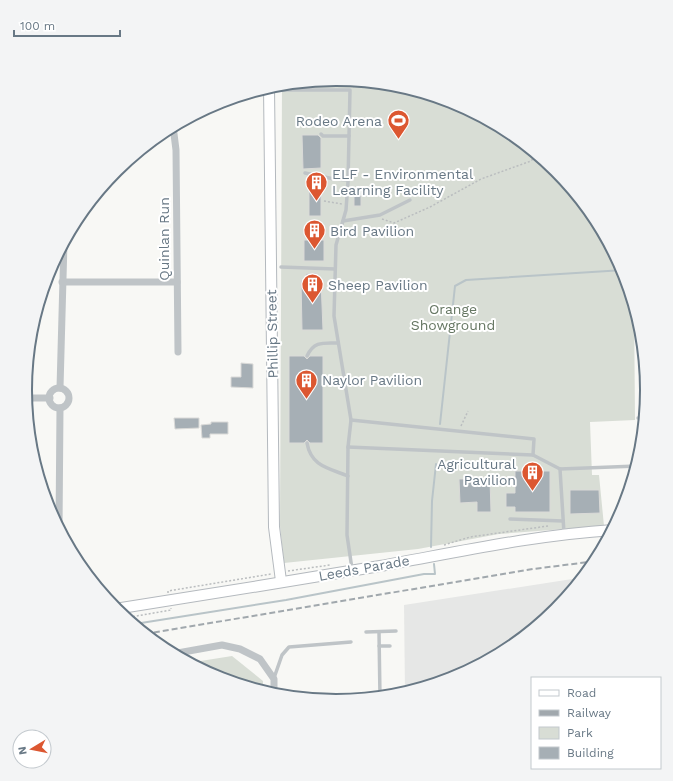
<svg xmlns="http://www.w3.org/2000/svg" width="673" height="781" viewBox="0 0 673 781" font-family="'Work Sans',sans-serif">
<rect width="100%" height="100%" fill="#f8f8f5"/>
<!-- built -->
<polygon fill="#e6e7e6" points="585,577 557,611 509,650 455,678 405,694 404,605"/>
<!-- green -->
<g fill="#d8ddd5">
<polygon points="337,79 397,85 456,103 510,132 557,170 596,218 624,272 634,302 635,420 590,422 592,475 599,475 604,526 499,534 418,549 284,563 280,526 282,84"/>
<polygon points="232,656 263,681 263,692 217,678 188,663"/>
</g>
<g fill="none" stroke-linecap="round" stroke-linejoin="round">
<!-- stream -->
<g stroke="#b9c4c8" stroke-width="2">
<polyline points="440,424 455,286 466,280 624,270"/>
<polyline points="431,547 432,501 436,464"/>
<polyline points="133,625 141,623"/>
<polyline points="143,630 141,623 286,600 424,574 435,574 434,564"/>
</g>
</g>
<!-- building -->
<g fill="#a6afb5" stroke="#dadad8">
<polygon points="302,135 318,135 321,138 321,168 303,169"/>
<polygon points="321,187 321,216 309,216 309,188"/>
<rect x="354" y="192" width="7" height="14"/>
<rect x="304" y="240" width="20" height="21"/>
<polygon points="316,273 317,280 321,280 323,330 302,330 301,280 306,280 306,274"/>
<polygon points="289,356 304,356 307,359 310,356 323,356 323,443 310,443 307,440 304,443 289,443"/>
<polygon points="241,363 253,364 253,388 231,387 231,377 241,377"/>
<polygon points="174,418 199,418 199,428 175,429"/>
<polygon points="211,422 228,422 228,434 210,434 210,438 202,438 201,425 211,424"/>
<polygon points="515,471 550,471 550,512 515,512 515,507 506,507 506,493 515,493"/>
<polygon points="459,479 490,479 491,512 477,512 477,502 460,503"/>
<polygon points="570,490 599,490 600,513 570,514"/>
</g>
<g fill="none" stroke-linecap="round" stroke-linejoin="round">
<defs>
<g id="secondary">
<polyline points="269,87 274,527 281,581"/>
<path d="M115,609C203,595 292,581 380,566C458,552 535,535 613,530"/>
</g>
</defs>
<!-- secondary casing -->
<use href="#secondary" stroke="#b4b9be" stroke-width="12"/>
<!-- path -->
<g stroke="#babdbf" stroke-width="1.5" stroke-dasharray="2 2" stroke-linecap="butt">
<polyline points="353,87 358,81"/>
<polyline points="324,201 342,204"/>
<polyline points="382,219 394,223 430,207 481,179 531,161 537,154"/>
<polyline points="461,426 468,411"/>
<polyline points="614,521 618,521"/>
<polyline points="444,545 470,537 548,526"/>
<polyline points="288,571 330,565"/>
<polyline points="168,593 168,591 271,574"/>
<polyline points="125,618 171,610 171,608"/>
</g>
<!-- lane -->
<g stroke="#bfc4c7" stroke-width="3.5">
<polyline points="271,90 350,90 348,182 346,210 336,245 334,316 351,420 348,447 347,535 352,569"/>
<polyline points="321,134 323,136 349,136"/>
<polyline points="305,173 334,179 348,180"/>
<polyline points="343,221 380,215 410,200"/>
<polyline points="281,267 335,269"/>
<path d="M307,356C314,341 323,343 338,343"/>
<polyline points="638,418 645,418"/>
<polyline points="351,420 534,439 533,455"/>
<path d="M307,443C311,466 328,468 348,476"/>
<polyline points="348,447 533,455 560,469 637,466"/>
<polyline points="560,469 564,533"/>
<polyline points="510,519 563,521"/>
<polyline points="366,632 396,631"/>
<polyline points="379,632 380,698"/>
<polyline points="379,646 390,646"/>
<polyline points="274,678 282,655 289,647 351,642"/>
</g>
<!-- street -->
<g stroke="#bfc4c7" stroke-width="7">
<polyline points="173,126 176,150 178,352"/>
<polyline points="62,282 177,282"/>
<polyline points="60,388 64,242"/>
<circle cx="59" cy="398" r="10"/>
<polyline points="26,398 50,398"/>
<polyline points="59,530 60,408"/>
<polyline points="172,654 222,645 240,649 260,659 274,679 274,696"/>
</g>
<!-- secondary -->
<use href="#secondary" stroke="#fff" stroke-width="10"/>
<!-- rail -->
<polyline stroke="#a1a8ad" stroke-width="2" stroke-dasharray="6 3" stroke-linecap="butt" points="145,634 533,569 597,561"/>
</g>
<!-- icons -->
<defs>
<symbol id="stadium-pin" viewBox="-11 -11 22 30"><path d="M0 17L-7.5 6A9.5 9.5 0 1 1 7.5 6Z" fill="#dc5731" stroke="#fff"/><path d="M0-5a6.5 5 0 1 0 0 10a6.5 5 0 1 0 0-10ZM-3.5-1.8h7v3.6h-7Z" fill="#fff"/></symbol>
<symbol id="building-pin" viewBox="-11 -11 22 30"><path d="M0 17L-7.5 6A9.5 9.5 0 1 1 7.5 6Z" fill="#dc5731" stroke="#fff"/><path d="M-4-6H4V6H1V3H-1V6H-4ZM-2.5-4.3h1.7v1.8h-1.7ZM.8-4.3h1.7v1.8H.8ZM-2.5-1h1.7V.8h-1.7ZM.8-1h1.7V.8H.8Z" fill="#fff"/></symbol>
</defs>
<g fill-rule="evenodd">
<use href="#stadium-pin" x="386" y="108" width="25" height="34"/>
<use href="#building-pin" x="304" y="170" width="25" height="34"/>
<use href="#building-pin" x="302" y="218" width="25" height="34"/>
<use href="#building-pin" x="300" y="272" width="25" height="34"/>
<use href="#building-pin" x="294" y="368" width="25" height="34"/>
<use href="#building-pin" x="520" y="460" width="25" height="34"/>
</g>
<g text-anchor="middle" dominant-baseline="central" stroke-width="4" stroke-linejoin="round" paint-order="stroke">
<!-- poi labels -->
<g font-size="14" fill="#687885" stroke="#fff" text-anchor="start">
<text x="382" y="121" text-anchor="end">Rodeo Arena</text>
<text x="332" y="174">ELF - Environmental<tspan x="332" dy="16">Learning Facility</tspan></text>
<text x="330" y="231">Bird Pavilion</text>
<text x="328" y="285">Sheep Pavilion</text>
<text x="322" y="380">Naylor Pavilion</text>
<text x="516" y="464" text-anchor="end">Agricultural<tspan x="516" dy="16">Pavilion</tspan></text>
</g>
<!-- street labels -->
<g font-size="14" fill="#687885" stroke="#fff">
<text transform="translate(164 239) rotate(-90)">Quinlan Run</text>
<text transform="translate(272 334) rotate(-91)">Phillip Street</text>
<text transform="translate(364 568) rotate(-10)">Leeds Parade</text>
</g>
<!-- park labels -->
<g font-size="14" fill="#667763" stroke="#fff">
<text x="453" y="309">Orange<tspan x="453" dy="16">Showground</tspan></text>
</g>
</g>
<!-- crop -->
<path d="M0 0H673V781H0ZM32 390a304 304 0 1 1 608 0a304 304 0 1 1-608 0Z" fill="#f3f4f5" fill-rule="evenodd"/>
<path fill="none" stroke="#687885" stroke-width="2" d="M32 390a304 304 0 1 1 608 0a304 304 0 1 1-608 0Z"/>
<!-- legend -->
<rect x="531" y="677" width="130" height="92" fill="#ffffff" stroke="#c3c9ce"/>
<rect x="539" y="690" width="20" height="6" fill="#ffffff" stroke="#c3c9ce"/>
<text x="567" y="697" font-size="12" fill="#687885">Road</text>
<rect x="539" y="710" width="20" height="6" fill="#a1a8ad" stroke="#c3c9ce"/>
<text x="567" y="717" font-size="12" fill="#687885">Railway</text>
<rect x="539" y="727" width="20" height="12" fill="#d8ddd5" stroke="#c3c9ce"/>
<text x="567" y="737" font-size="12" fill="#687885">Park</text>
<rect x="539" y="747" width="20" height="12" fill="#a6afb5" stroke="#c3c9ce"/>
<text x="567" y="757" font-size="12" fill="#687885">Building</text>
<!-- north arrow -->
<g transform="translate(32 749) rotate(260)"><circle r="19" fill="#ffffff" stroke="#c3c9ce"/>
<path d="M0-3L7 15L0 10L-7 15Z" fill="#dc5731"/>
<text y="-6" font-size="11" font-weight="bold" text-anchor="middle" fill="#687885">N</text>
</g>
<!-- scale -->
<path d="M14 30v6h106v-6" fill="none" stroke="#687885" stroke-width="2"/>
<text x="20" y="30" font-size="12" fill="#687885" stroke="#ffffff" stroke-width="3" paint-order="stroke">100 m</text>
</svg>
